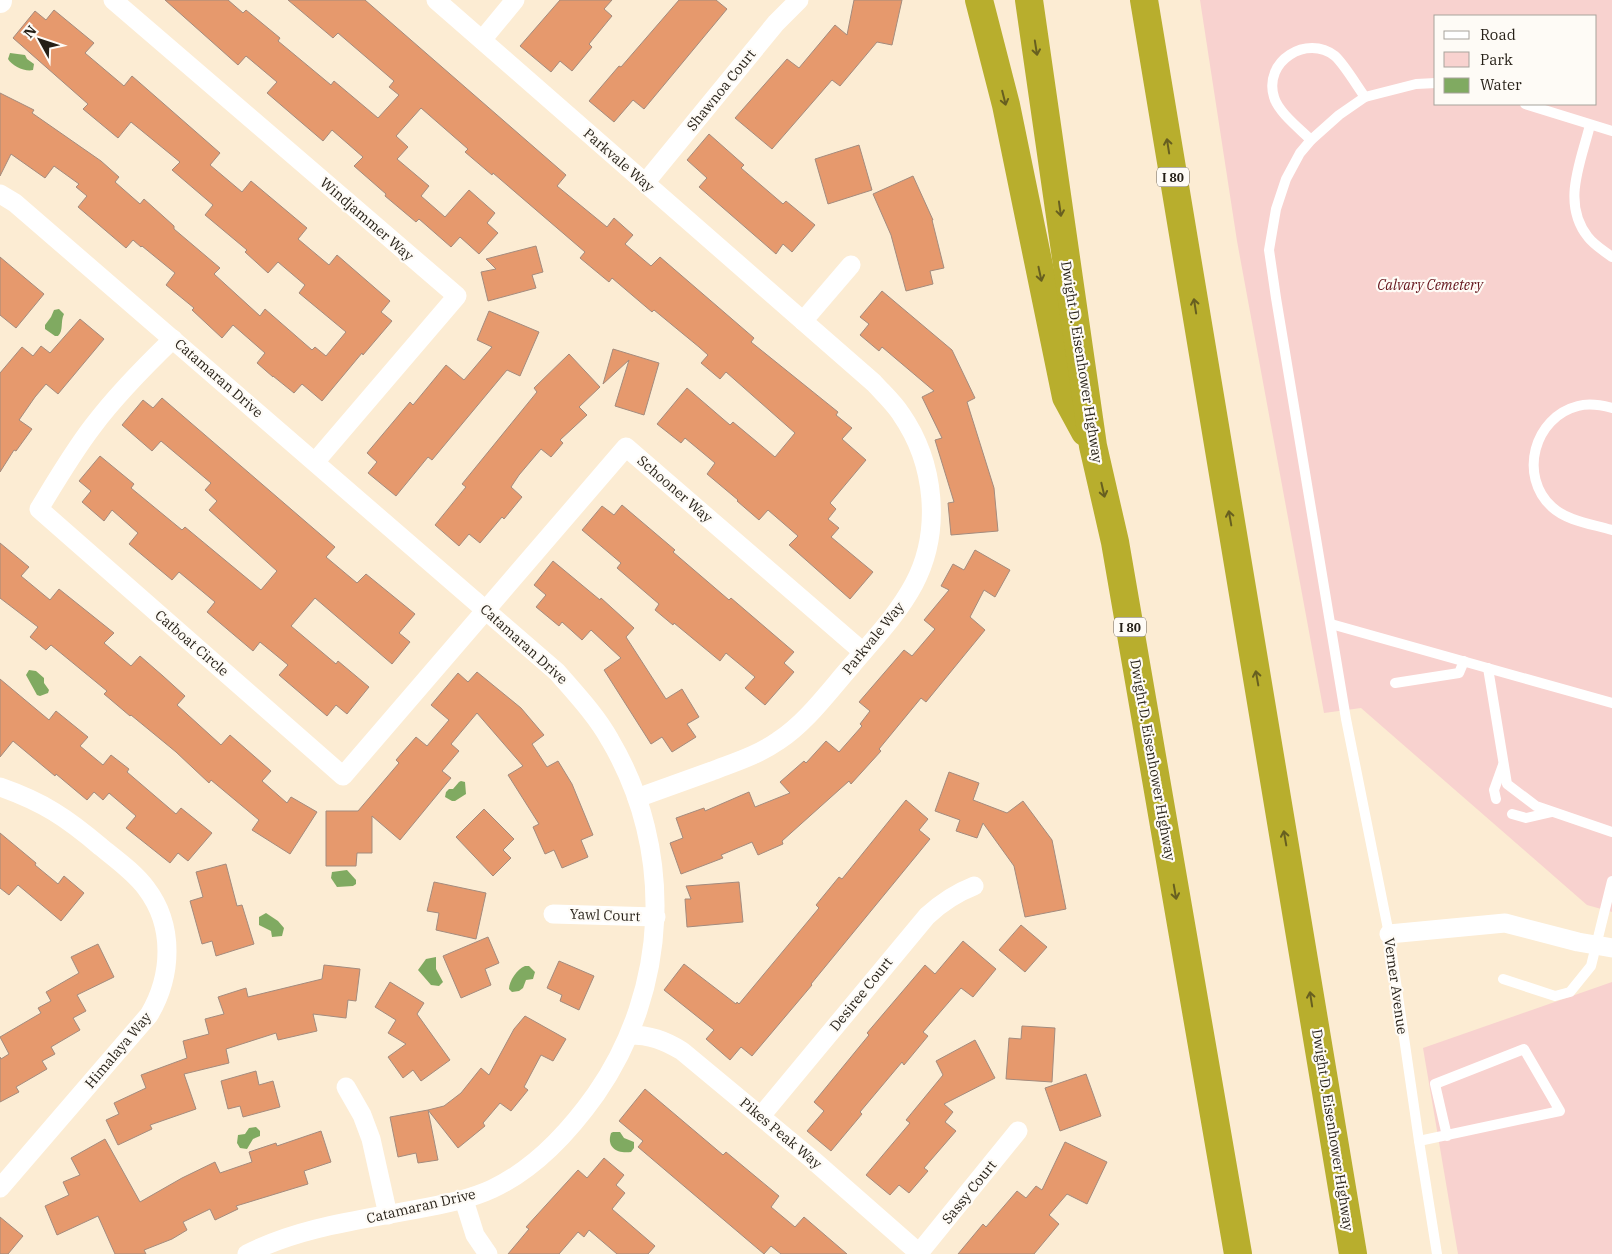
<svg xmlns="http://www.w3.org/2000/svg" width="1612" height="1254" viewBox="0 0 1612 1254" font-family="'IBM Plex Serif',serif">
<rect width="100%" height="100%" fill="#fcecd3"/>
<!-- green -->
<g fill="#f8d2cf" fill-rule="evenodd">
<path d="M1200,0H1612V912L1587,905L1361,708L1324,713L1237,241ZM1436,16H1596V104H1436Z"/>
<polygon points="1612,982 1612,1254 1458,1254 1423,1048"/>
</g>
<!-- water -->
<g fill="#80aa61">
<path d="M10,53L25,55L27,59L34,64L33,70C25,72 12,66 8,59Z"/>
<path d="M59,309L64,314C60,322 64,330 58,336H55L45,329V325L51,317L54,310Z"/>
<polygon points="29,670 36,671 44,678 44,683 49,690 48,693 40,696 37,695 26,675"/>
<polygon points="461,781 465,782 466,794 455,801 452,801 445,797 446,792 449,789 453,789 459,782"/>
<polygon points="347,870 356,880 356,884 353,886 337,887 331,878 332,872"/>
<polygon points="266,913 278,921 284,928 282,936 272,937 271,931 259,925 259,917"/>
<polygon points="436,957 436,969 443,982 439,986 431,985 418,970 426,959"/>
<path d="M525,966H529L535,972L533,979L526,980L523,988L519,991L512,992L509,989C509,981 517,969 525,966Z"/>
<polygon points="256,1127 260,1131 260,1136 253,1139 247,1149 240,1148 237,1143 238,1135 245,1134 249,1128"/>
<path d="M613,1132H620L624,1138L634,1142V1148L631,1152C618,1154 606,1148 611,1133Z"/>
</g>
<!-- building -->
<g fill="#e6996d" stroke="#a48b7d">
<polygon points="165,0 228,0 243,13 246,10 280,38 278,41 331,85 334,81 378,118 399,95 389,87 394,81 338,33 333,38 288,0 365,0 566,175 557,186 607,227 614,218 633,235 625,244 651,266 660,257 754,338 751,342 838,412 836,415 852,428 842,439 866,460 830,503 836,509 828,519 839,528 831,537 873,572 850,599 789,545 798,536 768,510 759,520 737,501 738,500 707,474 715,463 685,438 681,443 657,424 687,388 730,425 733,422 775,457 795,433 726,372 720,379 701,363 708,355 699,347 654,310 652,312 612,278 609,282 580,258 585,252 493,173 492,175 465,152 468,149 460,142 421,108 396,136 408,147 397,159 429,186 421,196 445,217 469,190 495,213 487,223 498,233 479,254 460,237 451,247 419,219 416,222 385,196 386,194 354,166 363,157 332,130 323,141 267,93 277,82 246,56 238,65"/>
<polygon points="560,0 612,0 604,9 612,16 589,44 592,47 572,71 560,61 551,72 520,46"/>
<polygon points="679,0 716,0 727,9 644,109 633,100 614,122 589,101 619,66 621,67"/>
<polygon points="854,0 902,0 892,45 877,42 840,86 832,80 772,149 735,118 787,59 799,68 835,25 847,35"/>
<polygon points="54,10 94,43 85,53 124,86 132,76 220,153 210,165 242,192 251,181 307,228 298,239 329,265 337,255 390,301 381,312 392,321 363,355 362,353 322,401 302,384 294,393 273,376 273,377 257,363 265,353 233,325 222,338 192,310 194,308 166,285 175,273 142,246 141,247 133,240 126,248 78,207 87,196 76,187 79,184 54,166 45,178 11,154 0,176 0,93 34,110 32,113 101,161 119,177 115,182 140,204 144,199 174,226 174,229 220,268 214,274 260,316 265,309 312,350 315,347 326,356 346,332 299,293 305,285 278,262 268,273 245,252 247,250 205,215 213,205 172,170 180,162 131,122 118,138 83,109 88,104 13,38 35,11 46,20"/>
<polygon points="709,134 744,165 741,168 783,204 786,201 815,225 792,252 783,244 776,254 699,187 707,178 687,160"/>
<polygon points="859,145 872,190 828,204 815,159"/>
<polygon points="913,176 933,220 932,220 944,268 930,271 933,284 906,291 891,235 873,194"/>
<polygon points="536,246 543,272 532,275 536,288 488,301 481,272 496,269 486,259"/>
<polygon points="0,257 44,294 16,328 0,315"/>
<polygon points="882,291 952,350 975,398 967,402 994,488 998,531 951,535 948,503 954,502 935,440 942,438 922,397 934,391 882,347 879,351 860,335 869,324 860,317"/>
<polygon points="489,311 539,332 520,376 507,370 432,460 428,457 396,496 368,473 377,462 367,453 410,402 413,405 446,365 464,380 492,347 477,340"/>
<polygon points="80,319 104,339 58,394 46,384 35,397 19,420 32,429 16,451 14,450 0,472 0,373 22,347 33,356 41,346 50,353"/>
<polygon points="613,349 659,363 644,415 615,406 629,360 603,384"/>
<polygon points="569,354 600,387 579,407 587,415 560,440 563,443 551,457 541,449 519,475 511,487 522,497 504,519 502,517 480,543 469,534 459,546 435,525 466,487 462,484 537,392 534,388"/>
<polygon points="162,398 335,547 326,557 357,583 366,574 415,614 399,633 410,642 392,664 315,598 291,626 336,664 338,661 369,687 347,714 336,705 327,716 279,675 288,665 260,642 253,651 207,612 215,602 179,572 172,580 129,544 138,533 112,510 104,521 82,502 91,491 79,481 100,456 134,484 131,488 182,530 185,527 261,590 277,571 209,510 217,501 205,490 211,483 161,441 152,451 122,425 143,400 153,408"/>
<polygon points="622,505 675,550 673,552 729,600 731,598 794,652 784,663 794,672 765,705 745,688 755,677 726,653 720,661 674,623 673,625 655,610 659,604 617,568 621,563 582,530 602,506 614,515"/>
<polygon points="0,543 29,567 21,576 50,600 59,589 114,633 104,643 131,666 140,656 163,676 185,696 177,705 221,745 230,735 271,771 262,781 287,803 291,797 317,812 290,854 252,830 259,820 211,780 209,783 176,752 131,715 130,716 104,694 107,691 51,645 46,650 30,637 38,627 0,598"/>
<polygon points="975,550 1010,570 995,597 984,590 970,617 985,630 926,702 921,698 879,749 881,751 851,784 849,781 782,841 783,844 758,855 752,842 721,855 723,858 681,874 670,843 683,838 676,818 704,808 705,811 749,792 755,807 790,793 780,782 804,761 806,763 826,741 839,752 862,726 860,724 870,711 859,702 904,650 912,656 935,629 924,620 949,590 941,586 953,564 964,570"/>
<polygon points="553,561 600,600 601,598 634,628 626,637 666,699 682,689 699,717 687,724 696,737 672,752 662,737 651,744 604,670 621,658 591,630 582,640 562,622 559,626 536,607 546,595 534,585"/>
<polygon points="477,672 521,708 544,735 532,744 547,767 558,761 572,784 593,835 581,840 588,857 562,868 554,850 545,854 533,827 539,824 508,775 523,766 477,713 451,744 459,751 442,771 451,778 400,840 372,816 372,853 357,853 356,866 326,866 326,811 358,811 399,763 396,760 416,737 427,746 449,720 431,705 458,673 468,682"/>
<polygon points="0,679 49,720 56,711 88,737 80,746 103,765 111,755 129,769 127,772 176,814 181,808 212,833 188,861 178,853 170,863 126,828 136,816 109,793 103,800 94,792 87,800 56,774 55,776 13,741 0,757"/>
<polygon points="949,772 979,783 973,800 1007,813 1023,801 1052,840 1066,909 1025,917 1014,866 983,823 977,838 956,831 960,820 935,811"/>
<polygon points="906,800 928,819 919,830 930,839 811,984 812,985 752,1056 741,1047 730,1060 706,1039 714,1030 664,990 684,964 736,1004 737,1002 739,1004 819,908 816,905 839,877 842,879"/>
<polygon points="484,809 514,839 503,850 511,858 493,876 456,837"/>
<polygon points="0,833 36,863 35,865 58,884 64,876 84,893 61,921 18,885 9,895 0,888"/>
<polygon points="226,864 237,906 242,905 254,944 216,956 212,941 202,944 190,901 203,897 196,872"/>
<polygon points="434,882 486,893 476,939 436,930 439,913 427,911"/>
<polygon points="739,882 743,922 687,927 685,899 691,899 686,886"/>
<polygon points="1021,925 1047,947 1025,972 999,950"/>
<polygon points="488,937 499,963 485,969 491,985 461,998 443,956"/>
<polygon points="963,941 996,969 973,997 961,988 923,1032 928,1036 904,1065 902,1062 860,1112 862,1114 831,1151 807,1131 824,1111 814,1102 869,1035 867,1033 925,965 935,974"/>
<polygon points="98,944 114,977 77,995 86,1011 73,1018 80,1030 51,1047 55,1054 42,1061 47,1069 16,1087 19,1092 0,1102 0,1057 1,1059 9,1054 0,1037 41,1013 38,1008 51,1001 46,992 79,973 71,957"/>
<polygon points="559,961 594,976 579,1010 560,1001 562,995 547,988"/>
<polygon points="324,965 360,969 356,1001 348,1000 346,1018 313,1014 317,1031 278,1040 276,1033 226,1049 229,1063 184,1074 196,1109 150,1125 152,1129 118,1145 106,1120 119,1114 114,1103 146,1088 141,1075 187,1058 183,1041 209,1034 205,1019 224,1014 218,997 246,988 248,997 322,979"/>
<polygon points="390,982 424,1003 417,1014 450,1060 421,1081 413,1070 403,1078 388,1057 406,1044 388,1033 396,1020 375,1007"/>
<polygon points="525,1016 566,1039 553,1061 541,1055 524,1087 528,1090 511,1111 500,1103 483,1123 485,1126 458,1148 428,1110 444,1106 461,1093 481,1068 489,1075 514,1029"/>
<polygon points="1022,1026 1055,1028 1052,1082 1006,1079 1009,1038 1021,1039"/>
<polygon points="975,1040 995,1078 944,1104 953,1112 945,1122 956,1131 924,1168 928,1171 909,1193 899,1185 890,1195 866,1175 910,1123 906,1120 943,1075 936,1061"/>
<polygon points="256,1071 259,1085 273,1081 280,1107 243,1117 240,1106 228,1109 221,1081"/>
<polygon points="1086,1074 1101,1116 1060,1131 1045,1088"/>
<polygon points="645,1089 723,1155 726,1152 779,1196 771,1207 795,1227 804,1217 847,1254 781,1254 771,1246 764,1254 638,1147 643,1141 619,1121"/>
<polygon points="428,1110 438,1160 418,1163 416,1153 398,1157 390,1117"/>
<polygon points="321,1131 331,1162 304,1171 308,1184 236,1206 238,1209 215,1220 210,1209 183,1222 187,1230 172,1239 144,1250 146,1254 115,1254 98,1216 57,1235 45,1206 69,1195 63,1182 80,1175 71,1158 105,1139 140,1202 182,1178 215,1162 220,1173 252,1162 249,1152 276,1143 277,1146"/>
<polygon points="1065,1142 1107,1162 1087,1204 1067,1194 1049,1215 1059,1224 1034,1254 958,1254 983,1224 986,1227 1017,1191 1026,1198 1036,1186 1042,1190"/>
<polygon points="604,1158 624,1175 616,1185 625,1193 612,1209 655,1246 648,1254 617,1254 589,1230 584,1237 578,1232 559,1254 508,1254 529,1229 526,1227 578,1170 587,1178"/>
<polygon points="0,1217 23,1236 8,1254 0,1254"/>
</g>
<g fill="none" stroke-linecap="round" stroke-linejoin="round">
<!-- service -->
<g stroke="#fff" stroke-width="10">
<polyline points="1436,83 1416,84 1365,97 1339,115 1311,140 1300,153 1286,179 1276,209 1269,250 1276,298 1346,719 1389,934 1419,1141 1437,1254"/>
<polyline points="1525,104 1612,131"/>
<path d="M1590,125C1581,162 1561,203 1588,237C1594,245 1604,251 1612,257"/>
<path d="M1311,140C1300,129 1278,112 1274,97C1263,61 1307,34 1335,56C1344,64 1357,86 1365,97"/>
<path d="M1612,408C1601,405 1589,403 1578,406C1534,417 1518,476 1552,507C1567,521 1592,524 1612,530"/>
<polyline points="1331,624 1612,703"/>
<polyline points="1488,668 1507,784 1536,806 1612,832"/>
<polyline points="1395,683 1459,673 1464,661"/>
<polyline points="1496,799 1494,790 1503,765"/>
<polyline points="1512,814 1526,818 1552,812"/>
<polyline points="1503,979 1555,996 1570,992 1591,966 1612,881"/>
<polyline points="1419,1141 1560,1111 1524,1049 1435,1084 1447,1136"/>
</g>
<!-- minor -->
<g stroke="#fff" stroke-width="19">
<polyline points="113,0 457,296 315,462"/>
<path d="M436,0L874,383C883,393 894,403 901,414C935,463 942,531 914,584C898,614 874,639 852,665C829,691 807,722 778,741C758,755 735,762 712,771C687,780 662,789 637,798"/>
<polyline points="482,40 515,0"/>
<polyline points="645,183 776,23 799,0"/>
<path d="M0,194L15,203L557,672C576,694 596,715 610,740C675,850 669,989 596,1094C569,1132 535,1169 492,1189C468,1200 443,1204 418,1209C360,1220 300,1227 247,1254"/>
<polyline points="803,321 851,265"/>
<path d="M173,339C145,366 117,394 93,426C73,452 56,481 39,509L343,776L626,447L863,652"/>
<path d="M0,787C43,802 67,818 101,847C117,860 134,872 146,888C175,926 172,976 149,1015L0,1188"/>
<polyline points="553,914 656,917"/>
<polyline points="1389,934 1505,923 1578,942 1612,948"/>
<path d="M629,1035C650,1035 664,1040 682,1051L813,1160L920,1254"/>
<polyline points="346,1087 362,1115 371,1139 388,1215"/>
<path d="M761,1116L927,916C941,903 956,893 974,886"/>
<polyline points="464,1200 475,1235 488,1254"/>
<polyline points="919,1253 1018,1131"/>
</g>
<!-- tertiary -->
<polyline stroke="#fff" stroke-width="24" points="0,1 0,0"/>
<!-- motorway -->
<g stroke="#b8ae2d" stroke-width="28">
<polyline points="979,0 1006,105 1066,397 1085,432"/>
<polyline points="1029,0 1093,446 1115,542 1238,1254"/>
<polyline points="1144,0 1353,1254"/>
</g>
</g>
<!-- one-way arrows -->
<defs><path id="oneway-shaft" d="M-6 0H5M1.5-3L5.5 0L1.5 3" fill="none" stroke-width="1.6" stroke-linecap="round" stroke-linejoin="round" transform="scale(1.25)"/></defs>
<g stroke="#675f20">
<use href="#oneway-shaft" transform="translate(1036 48) rotate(81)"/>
<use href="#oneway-shaft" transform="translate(1004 98) rotate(76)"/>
<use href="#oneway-shaft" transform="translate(1168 146) rotate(-99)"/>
<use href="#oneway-shaft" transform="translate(1060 209) rotate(82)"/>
<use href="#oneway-shaft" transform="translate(1040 274) rotate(78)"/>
<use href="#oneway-shaft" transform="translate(1195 306) rotate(-99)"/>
<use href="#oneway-shaft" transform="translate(1103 490) rotate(77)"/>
<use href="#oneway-shaft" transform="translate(1230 518) rotate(-100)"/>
<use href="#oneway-shaft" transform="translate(1257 678) rotate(-100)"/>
<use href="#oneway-shaft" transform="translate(1285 838) rotate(-100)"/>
<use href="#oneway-shaft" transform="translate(1175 892) rotate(80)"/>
<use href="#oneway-shaft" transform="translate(1311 999) rotate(-99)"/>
</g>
<g text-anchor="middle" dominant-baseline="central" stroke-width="4.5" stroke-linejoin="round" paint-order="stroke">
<!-- shield labels -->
<g fill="#fefbf6" stroke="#666159" stroke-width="1">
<rect x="1157" y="167.5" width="32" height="19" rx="4"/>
<rect x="1114" y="617.5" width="32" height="19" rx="4"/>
</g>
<g font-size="12" font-weight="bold" fill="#251f16">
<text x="1173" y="177">I 80</text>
<text x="1130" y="627">I 80</text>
</g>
<!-- street labels -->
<g font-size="14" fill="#251f16" stroke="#fefbf6">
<text transform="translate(721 90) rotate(-51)">Shawnoa Court</text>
<text transform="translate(619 160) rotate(41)">Parkvale Way</text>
<text transform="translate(367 219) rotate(41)">Windjammer Way</text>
<text transform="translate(1082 362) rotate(81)">Dwight D. Eisenhower Highway</text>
<text transform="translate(219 378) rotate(41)">Catamaran Drive</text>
<text transform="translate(675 489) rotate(41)">Schooner Way</text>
<text transform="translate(873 638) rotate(-51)">Parkvale Way</text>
<text transform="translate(192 643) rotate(41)">Catboat Circle</text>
<text transform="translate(524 644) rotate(42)">Catamaran Drive</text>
<text transform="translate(1153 760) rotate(80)">Dwight D. Eisenhower Highway</text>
<text transform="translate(605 915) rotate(2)">Yawl Court</text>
<text transform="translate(1396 986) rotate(82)">Verner Avenue</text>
<text transform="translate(861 994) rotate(-51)">Desiree Court</text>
<text transform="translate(118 1050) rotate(-50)">Himalaya Way</text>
<text transform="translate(1333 1130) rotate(81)">Dwight D. Eisenhower Highway</text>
<text transform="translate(781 1133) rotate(40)">Pikes Peak Way</text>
<text transform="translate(969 1192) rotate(-51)">Sassy Court</text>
<text transform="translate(421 1206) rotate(-13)">Catamaran Drive</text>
</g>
<!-- park labels -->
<g font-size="14" font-style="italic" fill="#63131a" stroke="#fefbf6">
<text x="1430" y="285">Calvary Cemetery</text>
</g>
</g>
<!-- legend -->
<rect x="1434" y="15" width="162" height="90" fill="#fefbf6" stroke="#a7a39c"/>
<rect x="1444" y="31" width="25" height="8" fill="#ffffff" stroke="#a7a39c"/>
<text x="1480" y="40" font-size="15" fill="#251f16">Road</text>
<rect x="1444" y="52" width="25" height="15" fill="#f8d2cf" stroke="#a7a39c"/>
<text x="1480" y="65" font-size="15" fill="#251f16">Park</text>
<rect x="1444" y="78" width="25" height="15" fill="#80aa61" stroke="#a7a39c"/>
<text x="1480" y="90" font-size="15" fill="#251f16">Water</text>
<!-- north arrow -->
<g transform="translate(40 40) rotate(310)" stroke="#fefbf6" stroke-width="4" paint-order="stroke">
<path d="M0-4L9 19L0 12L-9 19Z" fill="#251f16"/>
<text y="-8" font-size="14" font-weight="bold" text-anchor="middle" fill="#251f16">N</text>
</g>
</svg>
